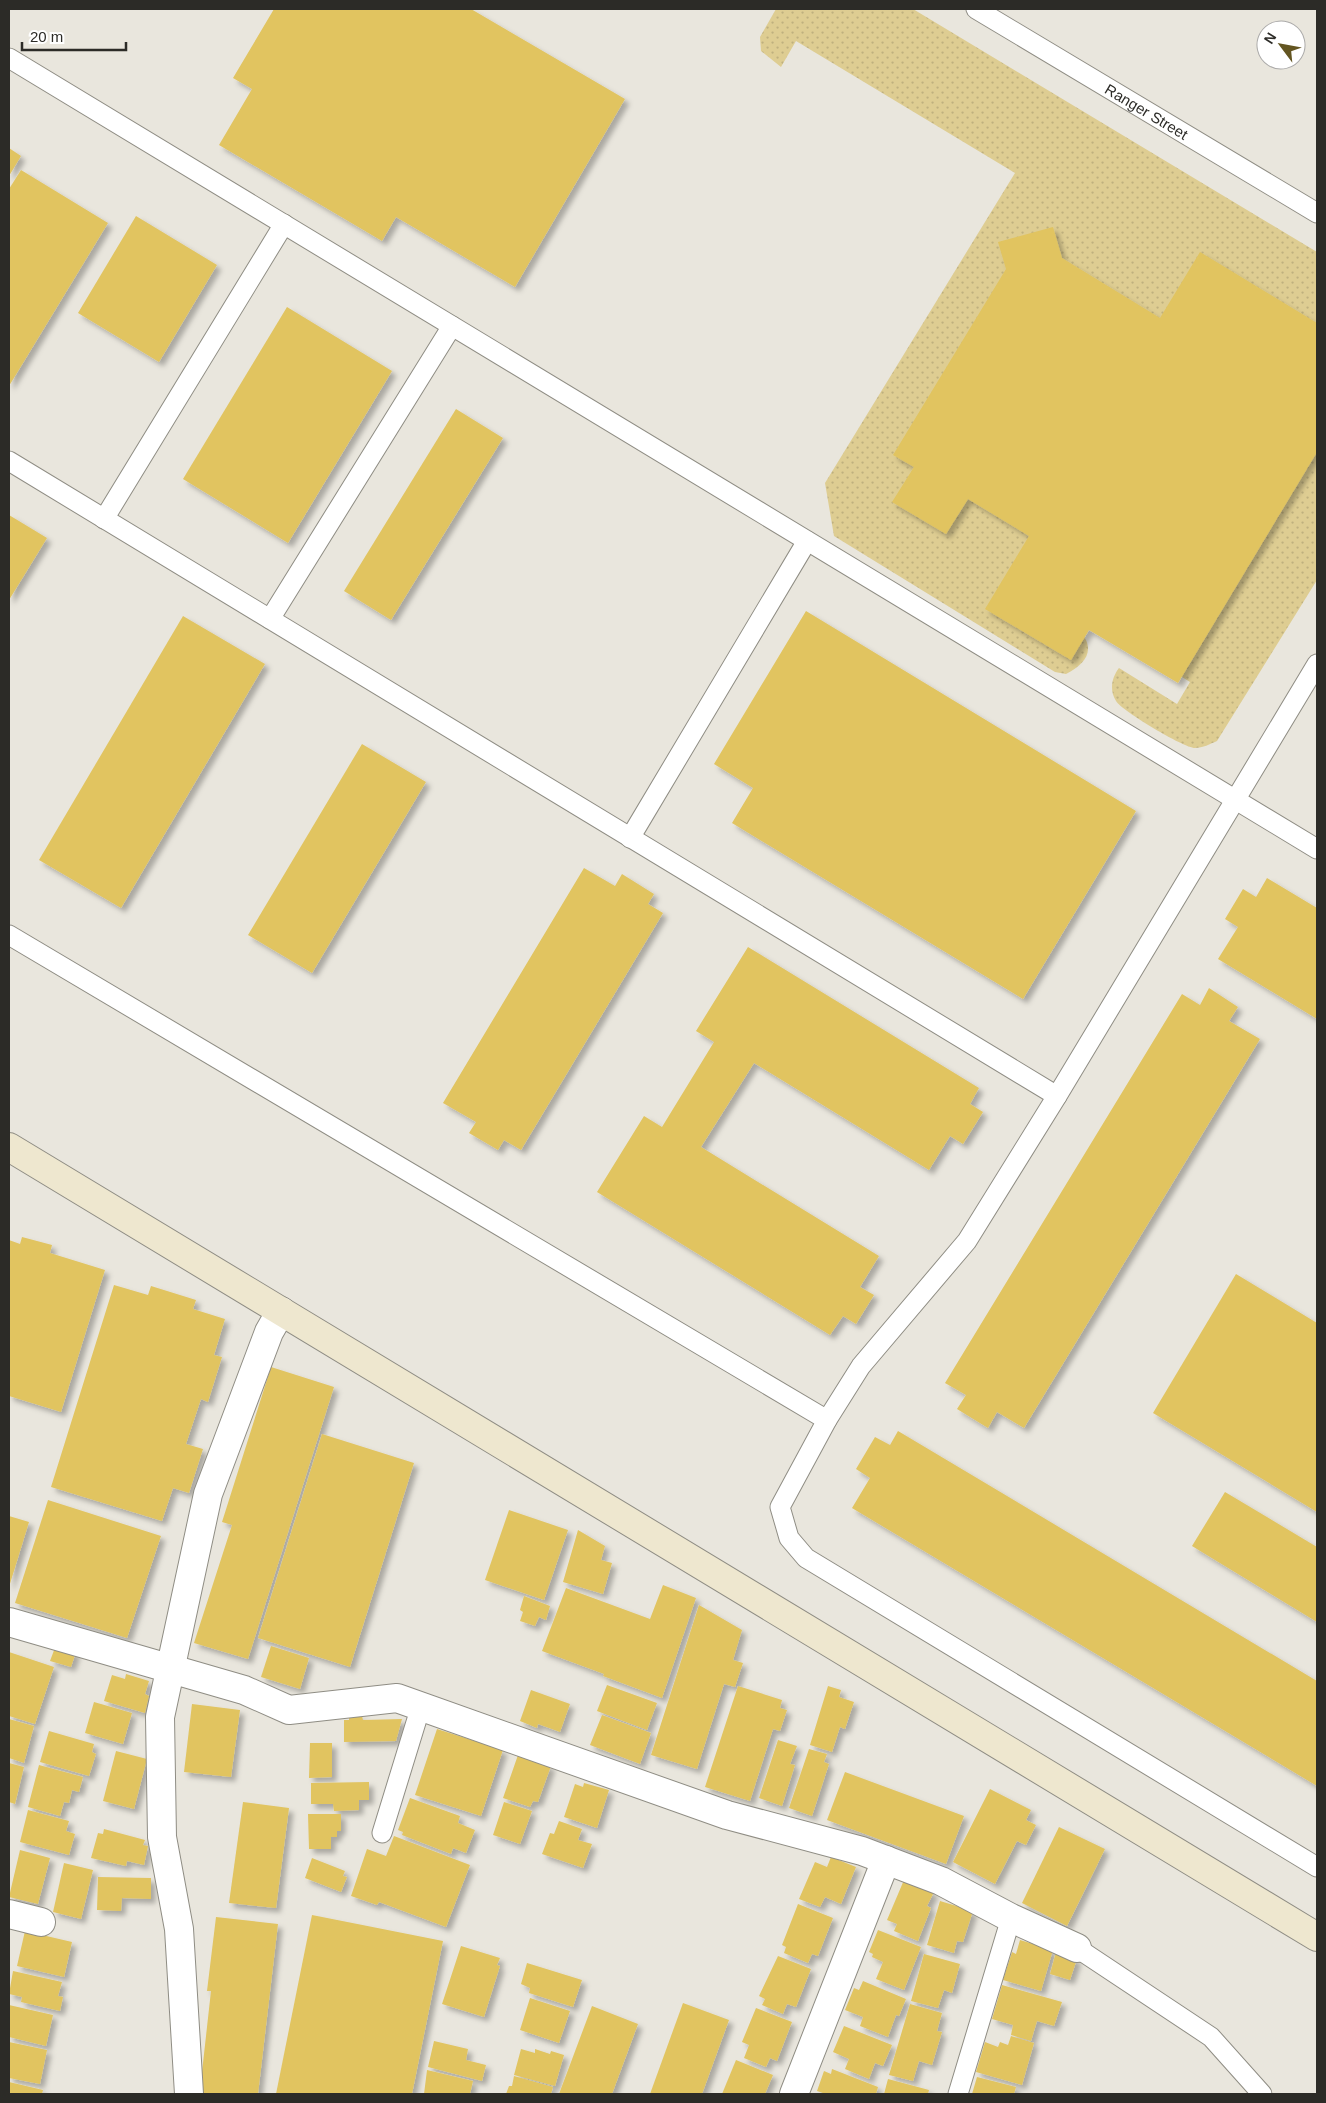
<svg xmlns="http://www.w3.org/2000/svg" width="1326" height="2103" viewBox="0 0 1326 2103" font-family="Arial,sans-serif">
<defs>
<pattern id="grass-dots" width="8" height="8" patternUnits="userSpaceOnUse" patternTransform="scale(1.25)"><rect width="8" height="8" fill="#decd92"/><path d="M2 2h.1M6 6h.1" fill="none" stroke="#bfb07e" stroke-width="1.8" stroke-linecap="round"/></pattern>
<filter id="shadow"><feDropShadow dx="4.5" dy="4.5" stdDeviation="2.5" flood-color="#0004"/></filter>
</defs>
<rect width="100%" height="100%" fill="#e9e6dd"/>
<!-- grass -->
<path fill="url(#grass-dots)" d="M776,9H913L1317,252V580L1217,741C1210,744 1203,748 1195,748C1184,748 1122,711 1116,701C1109,690 1112,677 1119,668L1177,704L1190,682L1088,619L1081,632C1096,651 1085,664 1066,674L1055,672L834,536L825,483L1015,173L796,41L781,67L761,51L760,37Z"/>
<!-- building -->
<g fill="#e1c460" filter="url(#shadow)">
<polygon points="274,9 471,9 625,99 515,287 396,217 382,241 219,145 252,89 233,78"/>
<polygon points="9,148 21,156 9,176"/>
<polygon points="21,170 108,223 9,386 9,189"/>
<polygon points="136,216 217,265 159,362 78,313"/>
<polygon points="1053,227 1062,258 1160,318 1200,252 1317,323 1317,452 1178,683 1089,630 1071,660 985,609 1029,536 968,499 946,534 892,502 914,467 893,455 1006,269 998,242"/>
<polygon points="287,307 392,371 288,543 183,479"/>
<polygon points="456,409 503,438 391,620 344,591"/>
<polygon points="9,515 47,538 9,600"/>
<polygon points="806,611 1136,811 1023,999 732,823 753,788 714,764"/>
<polygon points="183,616 265,664 121,908 39,860"/>
<polygon points="362,744 426,782 312,973 248,935"/>
<polygon points="584,868 615,886 622,874 654,894 648,904 663,913 521,1150 504,1140 498,1150 469,1133 476,1122 443,1103"/>
<polygon points="1267,878 1317,908 1317,1019 1218,959 1238,927 1225,919 1243,889 1256,897"/>
<polygon points="748,947 979,1088 970,1104 983,1112 963,1144 950,1136 929,1170 754,1063 701,1147 879,1256 860,1287 874,1295 856,1324 843,1316 830,1335 597,1192 644,1116 662,1127 714,1042 696,1031"/>
<polygon points="1209,988 1238,1007 1229,1021 1260,1039 1024,1428 997,1412 988,1428 957,1409 966,1395 945,1383 1182,994 1200,1005"/>
<polygon points="22,1237 52,1245 50,1253 105,1270 61,1412 9,1396 9,1240 20,1244"/>
<polygon points="1236,1274 1317,1323 1317,1512 1153,1413"/>
<polygon points="114,1285 148,1295 151,1286 196,1300 193,1309 225,1319 214,1355 222,1357 208,1402 201,1399 186,1444 203,1449 189,1493 173,1488 162,1521 51,1487"/>
<polygon points="271,1367 334,1387 248,1659 194,1643 232,1525 222,1522"/>
<polygon points="898,1431 1317,1681 1317,1786 852,1508 870,1478 856,1469 875,1437 890,1445"/>
<polygon points="322,1434 414,1463 350,1667 258,1638"/>
<polygon points="1225,1492 1317,1547 1317,1622 1192,1546"/>
<polygon points="48,1500 161,1536 127,1638 15,1603"/>
<polygon points="509,1510 568,1530 544,1600 485,1580"/>
<polygon points="9,1516 29,1522 9,1587"/>
<polygon points="578,1530 605,1546 601,1560 612,1563 603,1594 563,1582"/>
<polygon points="663,1585 696,1598 662,1698 603,1676 604,1674 542,1651 566,1588 650,1619"/>
<polygon points="524,1596 550,1606 546,1620 539,1617 535,1626 520,1621 523,1612 520,1610"/>
<polygon points="699,1605 742,1630 733,1660 743,1663 735,1687 724,1684 697,1769 651,1755"/>
<polygon points="56,1645 76,1652 71,1667 50,1661"/>
<polygon points="271,1646 309,1658 300,1689 261,1677"/>
<polygon points="9,1652 54,1667 35,1724 9,1716"/>
<polygon points="126,1674 149,1681 145,1694 149,1696 145,1713 104,1701 112,1675 125,1679"/>
<polygon points="607,1685 657,1703 647,1730 597,1711"/>
<polygon points="738,1686 782,1700 780,1708 787,1710 780,1731 773,1729 750,1801 705,1787"/>
<polygon points="828,1686 841,1690 839,1697 854,1702 845,1729 840,1727 832,1752 810,1745"/>
<polygon points="531,1690 570,1704 560,1732 538,1724 537,1728 520,1721"/>
<polygon points="94,1702 132,1713 123,1744 85,1733"/>
<polygon points="192,1704 240,1710 231,1777 184,1772"/>
<polygon points="602,1715 651,1733 640,1764 590,1745"/>
<polygon points="362,1716 363,1720 402,1719 396,1741 344,1742 344,1720 349,1720 349,1717"/>
<polygon points="9,1719 34,1726 24,1763 9,1758"/>
<polygon points="437,1729 503,1750 481,1816 415,1795"/>
<polygon points="49,1731 94,1744 92,1752 96,1754 89,1776 40,1762"/>
<polygon points="778,1740 797,1746 790,1764 795,1765 782,1806 759,1798"/>
<polygon points="310,1743 332,1743 332,1777 309,1778"/>
<polygon points="809,1749 827,1754 824,1762 829,1764 812,1816 789,1808"/>
<polygon points="116,1751 147,1759 134,1809 103,1801"/>
<polygon points="518,1755 551,1766 538,1802 533,1801 530,1807 503,1798"/>
<polygon points="9,1763 24,1767 15,1804 9,1802"/>
<polygon points="39,1765 83,1777 79,1792 72,1790 69,1803 64,1802 60,1816 28,1807"/>
<polygon points="845,1772 964,1816 946,1864 827,1820"/>
<polygon points="369,1782 369,1800 359,1800 359,1810 334,1811 333,1804 311,1804 311,1783"/>
<polygon points="584,1783 609,1790 597,1828 564,1817 575,1784 583,1787"/>
<polygon points="990,1789 1031,1810 1026,1820 1036,1825 1026,1845 1017,1841 995,1884 953,1862"/>
<polygon points="410,1798 460,1816 458,1823 475,1830 466,1853 453,1848 451,1854 402,1835 403,1832 398,1830"/>
<polygon points="243,1802 289,1808 276,1908 229,1903"/>
<polygon points="504,1802 532,1811 520,1844 493,1835"/>
<polygon points="28,1810 69,1821 66,1831 75,1834 69,1855 20,1842"/>
<polygon points="308,1814 341,1814 341,1831 337,1831 337,1837 331,1837 331,1849 309,1849"/>
<polygon points="559,1821 582,1829 578,1840 592,1844 583,1868 542,1854 550,1833 554,1834"/>
<polygon points="1059,1827 1105,1849 1067,1926 1022,1903"/>
<polygon points="104,1829 145,1840 143,1845 148,1846 144,1865 127,1861 126,1866 91,1858 98,1833 103,1834"/>
<polygon points="394,1836 470,1865 446,1927 379,1902 377,1905 351,1896 367,1849 386,1856"/>
<polygon points="20,1850 50,1858 38,1904 9,1897"/>
<polygon points="831,1857 856,1867 841,1904 825,1897 820,1907 799,1899 815,1862 827,1867"/>
<polygon points="312,1858 345,1871 343,1876 347,1877 341,1892 305,1878"/>
<polygon points="64,1863 93,1870 81,1919 53,1912"/>
<polygon points="98,1877 151,1878 151,1899 122,1898 121,1911 97,1910"/>
<polygon points="904,1880 934,1892 927,1906 931,1908 918,1941 894,1931 897,1924 887,1920"/>
<polygon points="940,1901 973,1911 963,1942 957,1941 954,1953 927,1945"/>
<polygon points="798,1904 833,1918 818,1956 812,1954 808,1963 784,1953 786,1947 782,1945"/>
<polygon points="312,1915 443,1941 412,2094 276,2094"/>
<polygon points="216,1917 278,1924 258,2094 201,2094 200,2090 211,1991 207,1991"/>
<polygon points="878,1930 921,1947 904,1990 876,1979 883,1962 872,1957 873,1954 869,1952"/>
<polygon points="25,1931 72,1942 64,1977 17,1966"/>
<polygon points="1020,1940 1053,1950 1041,1991 1003,1980 1012,1952 1016,1954"/>
<polygon points="461,1946 500,1958 497,1965 500,1966 484,2017 442,2004"/>
<polygon points="1056,1952 1077,1959 1070,1980 1050,1974"/>
<polygon points="924,1954 960,1964 952,1993 944,1990 938,2008 911,2001"/>
<polygon points="778,1956 811,1969 796,2007 787,2004 783,2014 762,2005 765,1999 759,1996"/>
<polygon points="527,1963 582,1980 573,2007 529,1993 530,1988 521,1984"/>
<polygon points="13,1971 62,1982 58,1996 63,1997 60,2011 21,2002 22,1997 9,1994"/>
<polygon points="863,1981 906,1999 899,2016 896,2015 888,2037 860,2026 863,2017 845,2010 854,1988 859,1990"/>
<polygon points="1002,1985 1062,2002 1054,2026 1037,2021 1031,2041 1011,2035 1013,2025 992,2019"/>
<polygon points="530,1998 570,2011 559,2043 520,2030"/>
<polygon points="683,2003 729,2020 702,2094 650,2094"/>
<polygon points="910,2004 942,2013 937,2031 942,2032 932,2065 919,2061 913,2081 889,2075"/>
<polygon points="9,2005 53,2015 46,2046 9,2037"/>
<polygon points="592,2006 638,2024 612,2094 559,2094"/>
<polygon points="756,2008 792,2022 777,2061 770,2058 766,2067 744,2058 749,2045 742,2042"/>
<polygon points="844,2026 892,2045 883,2066 875,2063 869,2079 845,2069 849,2059 833,2052"/>
<polygon points="1011,2036 1034,2043 1022,2085 976,2072 985,2042 998,2047 1000,2042 1008,2045"/>
<polygon points="434,2041 468,2049 466,2060 486,2065 482,2081 428,2067"/>
<polygon points="9,2042 47,2050 40,2084 9,2078"/>
<polygon points="521,2049 535,2053 535,2049 550,2054 551,2051 564,2055 555,2086 514,2075"/>
<polygon points="736,2060 773,2075 765,2094 722,2094"/>
<polygon points="832,2069 878,2087 876,2094 826,2094 817,2091 824,2071 831,2074"/>
<polygon points="427,2070 473,2081 470,2094 424,2094"/>
<polygon points="514,2076 553,2087 551,2094 506,2094 509,2086 512,2086"/>
<polygon points="977,2077 1016,2087 1014,2094 972,2094"/>
<polygon points="888,2079 929,2090 928,2094 884,2094"/>
<polygon points="9,2082 43,2090 42,2094 9,2094"/>
</g>
<g fill="none" stroke-linecap="round" stroke-linejoin="round">
<defs>
<g id="lane">
<path id="s1" d="M976,9L1317,213"/>
<polyline points="9,58 1317,849"/>
<polyline points="9,461 1057,1096"/>
<polyline points="104,519 284,224"/>
<polyline points="270,619 452,326"/>
<polyline points="1317,664 1057,1096 967,1241 861,1366 827,1420 780,1507 789,1538 806,1558 1317,1867"/>
<polyline points="630,838 807,541"/>
<polyline points="9,935 827,1420"/>
<polyline points="382,1833 421,1706"/>
<polyline points="1077,1948 1211,2037 1262,2094"/>
<polyline points="958,2094 1011,1918"/>
</g>
<g id="street">
<polyline points="9,1622 244,1690 289,1710 397,1698 727,1815 862,1851 941,1881 1011,1918 1077,1948"/>
<polyline points="9,1914 41,1922"/>
<polyline points="189,2094 179,1929 162,1837 160,1717 208,1494 269,1332 281,1311"/>
<polyline points="794,2094 886,1860"/>
</g>
<polyline id="secondary" points="9,1147 1317,1937"/>
</defs>
<!-- lane casing -->
<use href="#lane" stroke="#8f8d84" stroke-width="21"/>
<!-- street casing -->
<use href="#street" stroke="#8f8d84" stroke-width="30"/>
<!-- secondary casing -->
<use href="#secondary" stroke="#8f8d84" stroke-width="30"/>
<!-- lane -->
<use href="#lane" stroke="#fff" stroke-width="19"/>
<!-- street -->
<use href="#street" stroke="#fff" stroke-width="28"/>
<!-- secondary -->
<use href="#secondary" stroke="#eee7cf" stroke-width="28"/>
</g>
<g text-anchor="middle" dominant-baseline="central" stroke-width="5" stroke-linejoin="round" paint-order="stroke">
<!-- street labels -->
<g font-size="15" fill="#2c2b27" stroke="#fff">
<text stroke="none"><textPath href="#s1" startOffset="199">Ranger Street</textPath></text>
</g>
</g>
<!-- border -->
<rect width="1326" height="2103" fill="none" stroke="#2c2b27" stroke-width="20"/>
<!-- north arrow -->
<g transform="translate(1281 45) rotate(302)"><circle r="24" fill="#ffffff" stroke="#abaaa9"/>
<path d="M0-4L9 19L0 12L-9 19Z" fill="#635521"/>
<text y="-8" font-size="14" font-weight="bold" text-anchor="middle" fill="#2c2b27">N</text>
</g>
<!-- scale -->
<path d="M22 42v8h104v-8" fill="none" stroke="#2c2b27" stroke-width="2.5"/>
<text x="30" y="42" font-size="15" fill="#2c2b27" stroke="#ffffff" stroke-width="4" paint-order="stroke">20 m</text>
</svg>
